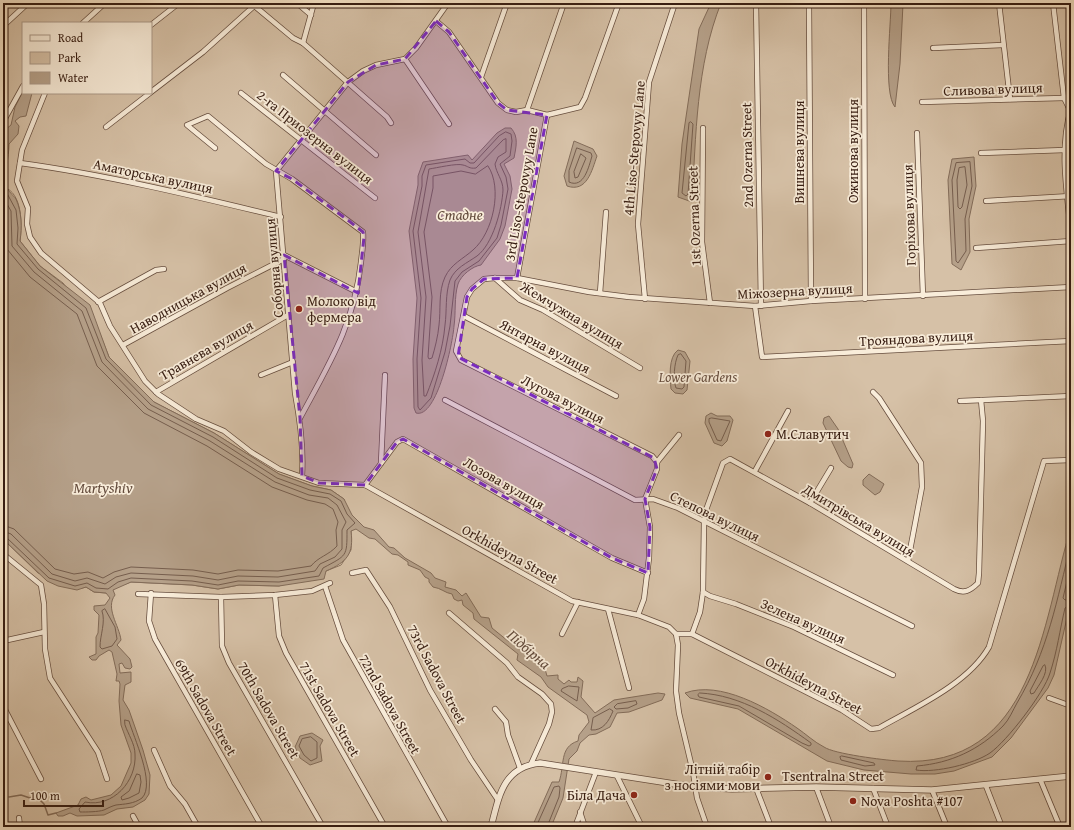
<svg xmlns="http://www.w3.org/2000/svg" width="1074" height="830" viewBox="0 0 1074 830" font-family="'Gentium Book Plus',serif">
<rect width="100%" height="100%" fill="#f6e3c6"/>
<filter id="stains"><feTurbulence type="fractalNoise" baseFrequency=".005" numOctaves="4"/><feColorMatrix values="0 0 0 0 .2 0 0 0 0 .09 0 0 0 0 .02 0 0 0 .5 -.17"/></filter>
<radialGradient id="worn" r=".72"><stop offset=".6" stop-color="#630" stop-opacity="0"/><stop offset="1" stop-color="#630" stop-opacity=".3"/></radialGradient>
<!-- green -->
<path fill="#d6c1a7" stroke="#866f5c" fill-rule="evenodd" d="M3,3H1071V827H3V539L38,573L82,588L86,587L94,592L106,593L120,586L131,582L192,585L218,589L239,585L279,586L326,571L341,565L351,550V531L344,499L331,490L312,486L279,474L214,433L154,402L109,357L100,334L63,283L40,266L20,241C22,226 23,192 3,187ZM23,23H151V93H23Z"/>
<!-- water -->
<g fill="#b5a089" stroke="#836c59">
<path d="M711,3H721C696,66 696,136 692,202L678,197L682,144L699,29Z"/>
<path d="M891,3L903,4L900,64L895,107C883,93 891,24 891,3Z"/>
<path d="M23,91V93H32L26,116L20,117L15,121L19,126L18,134L9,144C9,158 4,172 7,187C8,191 13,195 16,199C22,213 22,227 20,241L40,266L90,305L109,357L154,402L214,433L279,474L312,486L331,490L344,499L352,515L364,527L374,530L389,547L394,548L405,558L431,573L435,578L446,582L445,587L456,590L462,596L466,593L481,617L489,618L492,628L508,641L520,645L545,669L547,676L558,675V679L564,684L569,680L571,682H577L578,677L583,681L581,697L595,713L614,700L658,693L665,694L662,700L629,712L617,713L610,727L596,734L589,735L580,743L577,751L569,759L563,798L551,827H532L552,782H559C565,765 559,747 578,741L579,735L589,722L587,715L548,687L541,677L517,660L518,654L474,619L473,613L463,605L462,600L458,601L454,599L452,594C445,593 441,588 433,587L429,582V579L425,577L420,570L408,565V562L398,555L392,554L375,539L369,538L356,529L351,531C354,554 347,562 326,571L324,579L279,586L239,585L218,589L192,585L131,582L113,590L115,595C105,608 119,625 121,640L117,645L130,659L132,667L130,669L125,668L122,663L119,664L120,673L131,672V682L125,685L123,700L129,710L143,750L150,775L149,794L145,800L133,807L117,809L104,815L77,816L70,813L63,816H58L56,813L78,805L81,799L86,797L91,800L111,795L121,786L131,763V753L121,725L119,701L120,684L119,681H116L117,674L112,652L109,650L99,656L96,660H92L89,657L96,654V637L98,633L99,615L94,610V606L105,605L110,598L106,593L94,592L86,587L77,590L58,586L47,581L3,539V141L6,139L5,130L11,125L15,107Z"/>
<path d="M505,128H511C519,137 516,147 514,158L504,164L510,176L512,189L505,226L500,239L481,265C473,266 461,275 458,284C454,297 456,313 454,326C453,342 437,419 416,413L414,408L413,359L417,298L409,231L418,185V176L423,162L468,155L472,160L497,133Z"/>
<path d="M574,141L593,149L597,156C592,170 587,193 567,186L564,176Z"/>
<polygon points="974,157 976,186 969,219 970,252 961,270 952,264 948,180 952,159"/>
<path d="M678,350L685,352L690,361L687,390L683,394L675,393L671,389C670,378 668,357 678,350Z"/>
<polygon points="711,413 717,416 730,416 733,420 727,441 722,446 714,443 705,423 706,416"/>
<polygon points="829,416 838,429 853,464 852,468 848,467 841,461 823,423 824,418"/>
<polygon points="869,474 884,484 880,492 875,495 863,485 863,480"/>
<path d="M1071,527V600L1054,675L1048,688L1011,738L992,757L954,771L935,774H911L864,770L827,761L738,709L690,698L685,693C720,680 768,708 797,728C806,734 814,742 824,747C834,754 884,760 898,761C1035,770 1042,622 1071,527Z"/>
<polygon points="312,733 323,740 320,746 322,761 310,765 300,758 295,747 300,736"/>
</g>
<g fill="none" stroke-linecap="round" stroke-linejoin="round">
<!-- shore -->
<g stroke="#765e4e" stroke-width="1">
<polygon points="691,122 693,124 688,194 686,196 682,193 689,123"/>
<polygon points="506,132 511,134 512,141 510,156 500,164 506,177 508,189 501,225 497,238 479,261 462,272 455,281 450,326 445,352 431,398 420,410 418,407 417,359 421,298 413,231 422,186 422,176 426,165 465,159 470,163 474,163 499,136"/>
<path d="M506,139V152L498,157L495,164C496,173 503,180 503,190C502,209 493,244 477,256C467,263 455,268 450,280C445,294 447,311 445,325C443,349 435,374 426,396H424L422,360L426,297L418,232L429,169C436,168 457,163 463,165C468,166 469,169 476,168L503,140Z"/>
<path d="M577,148L591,153L592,156C589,166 584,189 569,182V171Z"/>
<polygon points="581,154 586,158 578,177 575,178 574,172"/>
<polygon points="970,162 972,186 965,219 966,251 958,263 956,261 952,180 956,163"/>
<path d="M488,166C503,188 493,233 473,250C463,259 451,264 445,277C438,292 441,310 439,325C438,336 435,348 432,358L429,359L428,357L432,297L424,232L433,188V176L461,171L475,174Z"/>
<polygon points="965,167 967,185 962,207 960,209 958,207 957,180 959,168"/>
<path d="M3,186L16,210L18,228L17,244L38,269L86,308L106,359L151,405L213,437L277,478L310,490L330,494L341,501L347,514L355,523L347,530C347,557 347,555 323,568L319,576L279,582L238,581L218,585L192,581L131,578L118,582L108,589L96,588L87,583L75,586L49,578L7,538L3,536"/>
<polyline points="3,197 11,211 12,246 34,272 82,311 102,362 148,409 210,441 275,482 309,495 328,498 337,505 346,522 342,530 342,549 335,557 320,564 315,571 278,577 238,576 218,580 193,576 131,573 116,577 105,584 87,578 75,581 52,574 11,534 3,531"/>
<path d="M3,208L7,228L5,241L7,249L30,277L77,314L97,366L144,413L207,446L272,487L307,500L325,504L333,509L338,522L336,530L337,546C329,555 318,557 311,566L278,571L238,570L218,574L193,570L131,567L114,572L103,578L88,572L74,574L55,569L14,529L3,525"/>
<path d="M681,354L686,361L684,387L682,389L676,388C673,380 674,363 678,355Z"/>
<polygon points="712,418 730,421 721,441 717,440 709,422 709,419"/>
<path d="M1071,543C1057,600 1048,651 1017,703C1013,710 1009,720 1003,726C979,750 951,763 917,766L916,770C935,773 974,764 990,753C1007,741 1044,693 1050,673C1057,652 1060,629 1065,608L1071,604"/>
<polyline points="1071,564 1063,598 1065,600 1071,599"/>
<path d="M105,609L115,627L117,639L112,646L102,649L100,647C100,635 106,622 102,611Z"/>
<path d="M1045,665C1049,673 1038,686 1034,693L1031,694L1030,691L1043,666Z"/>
<polygon points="569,686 579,687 577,701 561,691 562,689"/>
<path d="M700,693C741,695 778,719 811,743V745L809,746L802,743L739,706L699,697L698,695Z"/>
<polygon points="636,701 637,704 628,708 616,709 614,707 617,704"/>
<path d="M610,709L613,711C609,721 603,731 591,730L593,718Z"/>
<path d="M125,720L129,721C133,736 156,784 142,798C134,804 124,804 116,805C112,806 108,808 104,810C98,812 86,812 80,812L79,809L85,802C113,808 137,781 135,754C135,744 128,734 125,725Z"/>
<polygon points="311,737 317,742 317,758 311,761 304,755 299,746 302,739"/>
<polygon points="842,756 874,763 875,765 865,766 841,760 840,757"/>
<polygon points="137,774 140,775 141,782 139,793 129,798 122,800 121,797 129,791"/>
<polyline points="536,827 554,787 559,786 560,788 559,797 547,827"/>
</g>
<!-- stream -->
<polyline stroke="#836c59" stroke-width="1.5" points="9,797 21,795 33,799 39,799 44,804 48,815 56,813"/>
<defs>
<g id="minor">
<polyline points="251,3 293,38 303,43 387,117 391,123"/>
<polyline points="297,3 311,15"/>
<polyline points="756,3 761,306"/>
<polyline points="809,3 811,301"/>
<polyline points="864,3 865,299"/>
<polyline points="999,3 1010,99"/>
<polyline points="1053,3 1064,98 1070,110"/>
<polyline points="436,21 449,32 498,103 507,110 516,112 527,110 547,115 580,107 585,98 619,3"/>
<polyline points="83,23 105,3"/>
<polyline points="151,25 179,3"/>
<polyline points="3,26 28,3"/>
<polyline points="303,43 314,3"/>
<polyline points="933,48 1003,45"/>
<polyline points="405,59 449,124"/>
<polyline points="283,75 376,155"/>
<polyline points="481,77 507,3"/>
<polyline points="151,92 203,52 254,6"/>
<polyline points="45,93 22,150 17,181 28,208 27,224 30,237 41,253 100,303 110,326 145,381 158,394 196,419 224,431 251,452 279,469 319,483 365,485 572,601 638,615 669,627 676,634 678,645 676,691 679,713 693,772 697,798 707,827"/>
<polyline points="241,93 375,198"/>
<polyline points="922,102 1064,98"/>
<path d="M1071,109C1059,148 1067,192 1071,233"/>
<polyline points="527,110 564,3"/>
<polyline points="3,122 23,86"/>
<polyline points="106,127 150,93"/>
<polyline points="703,128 702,242 710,303"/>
<polyline points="917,133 923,296"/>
<path d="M215,148L187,125L208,116L266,164L292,179L363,232C364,242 362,252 361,262C354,325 329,364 300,418"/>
<polyline points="981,153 1065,150"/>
<path d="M20,163C108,175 194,196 281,217"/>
<polyline points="986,201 1071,196"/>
<polyline points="976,248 1071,241"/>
<polyline points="284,255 357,292"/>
<polyline points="495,278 520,300 543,310 640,368"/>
<polyline points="517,278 547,115"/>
<polyline points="600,293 606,212"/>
<polyline points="645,299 638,224 649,82 675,3"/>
<polyline points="98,302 156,270 164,269"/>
<polyline points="755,306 762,357 1071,341"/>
<polyline points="464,316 616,396"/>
<polyline points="123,345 227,288 284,259"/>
<polyline points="261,375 293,362"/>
<polyline points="156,392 288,315"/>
<polyline points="873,392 879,398 921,463 922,487 908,561"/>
<polyline points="445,400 635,500 653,499 678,508 912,626"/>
<polyline points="960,401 1071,396"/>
<polyline points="657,462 652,456 461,360 456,351 467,297 472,289 484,279 495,278 517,278 589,292 629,297 755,306 811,301 1071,287"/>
<polyline points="381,463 385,375"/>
<polyline points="755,471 788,411"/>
<path d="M302,476C304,448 300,420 295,393L276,171L348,82L363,71L376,65L405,59L416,48L448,3"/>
<polyline points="365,485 397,442 403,439 612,558 648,573"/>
<polyline points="810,503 831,468"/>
<polyline points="3,554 41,585 44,604 45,649 50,678 98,752 107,779"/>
<polyline points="352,573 366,570 390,607 430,690 471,760 498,800"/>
<polyline points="325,586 343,640 448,827"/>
<polyline points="703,592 710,596 736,604 794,627 893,675"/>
<polyline points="151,593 149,621 155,639 262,827"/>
<polyline points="138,594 221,597 275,595 312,591 330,583"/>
<polyline points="275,595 279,636 286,653 385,827"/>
<polyline points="221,597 222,646 229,663 323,827"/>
<polyline points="608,609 629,688"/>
<polyline points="449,613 507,663 518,677 542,694 551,704 552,712 549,724 531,764"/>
<polyline points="638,615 644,599 649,558 650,527 645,499 657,469 657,462 679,435"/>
<polyline points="562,634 578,602"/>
<path d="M676,634H692L842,710L871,729L879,728C914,708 968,684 989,647L1044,461L1071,460"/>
<path d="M692,634L700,612L703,592L704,522L706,510L723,463L730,459L810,503L954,589C964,594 970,591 978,583L979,573L983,421L981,400"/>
<polyline points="3,641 44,632"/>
<polyline points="1049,698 1071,706"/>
<polyline points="3,706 41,779"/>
<polyline points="495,709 506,722 508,735 520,768"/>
<polyline points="154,750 170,786 185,804 198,827"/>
<polyline points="617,776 642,827"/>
<polyline points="1040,779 1060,827"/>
<polyline points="986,786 1002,827"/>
<polyline points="816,787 831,827"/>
<polyline points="756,788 771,827"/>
<polyline points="873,788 888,827"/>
<polyline points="932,790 947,827"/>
<polyline points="580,812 585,827"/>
<polyline points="133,816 139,827"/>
<polyline points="19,818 20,827"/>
<polyline points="575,827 596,772"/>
</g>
<path id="tertiary" d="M491,827C499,796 503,767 540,763L694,787L732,789L816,787L932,790L1071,776"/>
</defs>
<!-- minor casing -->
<use href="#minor" stroke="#674e3f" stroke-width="6"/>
<!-- tertiary casing -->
<use href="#tertiary" stroke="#674e3f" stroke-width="7"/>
<!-- minor -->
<use href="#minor" stroke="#f9edda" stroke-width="4.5"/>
<!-- tertiary -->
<use href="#tertiary" stroke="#f9edda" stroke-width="5.5"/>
</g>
<!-- marked area -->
<path fill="#7b2cbf" fill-opacity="0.2" stroke="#7b2cbf" stroke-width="3" stroke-dasharray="8 5" stroke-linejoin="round" d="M436,21L449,32L498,103L507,110L547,115L517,278L484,279L472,289L467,297L458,357L654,458L657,469L645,499L650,527L648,573L612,558L403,439L397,442L365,485L319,483L302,476L300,418L284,255L358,293L364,237L363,232L349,221L292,179L276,171L348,82L376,65L405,59Z"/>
<!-- markers -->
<g fill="#8f2418" stroke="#f9edda" stroke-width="1.5">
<circle cx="299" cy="309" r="4"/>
<circle cx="768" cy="434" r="4"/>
<circle cx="768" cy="777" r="4"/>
<circle cx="634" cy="795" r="4"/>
<circle cx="853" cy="801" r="4"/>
</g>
<g text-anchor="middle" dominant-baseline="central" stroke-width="3.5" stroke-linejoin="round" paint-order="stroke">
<!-- street labels -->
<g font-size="14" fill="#371d12" stroke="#f9edda">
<text transform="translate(993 89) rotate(-2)">Сливова вулиця</text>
<text transform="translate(315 137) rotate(38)">2-га Приозерна вулиця</text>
<text transform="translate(634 148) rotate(-85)">4th Liso-Stepovyy Lane</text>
<text transform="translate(853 151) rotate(-90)">Ожинова вулиця</text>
<text transform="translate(799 152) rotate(-90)">Вишнева вулиця</text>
<text transform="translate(747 155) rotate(-91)">2nd Ozerna Street</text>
<text transform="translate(153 176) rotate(12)">Аматорська вулиця</text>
<text transform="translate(521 194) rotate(-80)">3rd Liso-Stepovyy Lane</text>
<text transform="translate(909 215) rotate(-92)">Горіхова вулиця</text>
<text transform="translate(694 216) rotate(-92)">1st Ozerna Street</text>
<text transform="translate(274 268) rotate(-95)">Соборна вулиця</text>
<text transform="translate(795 291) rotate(-3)">Міжозерна вулиця</text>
<text transform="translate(188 298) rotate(-29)">Наводницька вулиця</text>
<text transform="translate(572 315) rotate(31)">Жемчужна вулиця</text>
<text transform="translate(916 338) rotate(-3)">Трояндова вулиця</text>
<text transform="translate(545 346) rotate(28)">Янтарна вулиця</text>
<text transform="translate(206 350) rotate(-30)">Травнева вулиця</text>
<text transform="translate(563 399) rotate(27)">Лугова вулиця</text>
<text transform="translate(504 483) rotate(30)">Лозова вулиця</text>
<text transform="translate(715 516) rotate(26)">Степова вулиця</text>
<text transform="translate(859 520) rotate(31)">Дмитрівська вулиця</text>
<text transform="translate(510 554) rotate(29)">Orkhideyna Street</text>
<text transform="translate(803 621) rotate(24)">Зелена вулиця</text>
<text transform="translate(437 674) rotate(62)">73rd Sadova Street</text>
<text transform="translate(814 685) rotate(28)">Orkhideyna Street</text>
<text transform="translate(390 704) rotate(61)">72nd Sadova Street</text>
<text transform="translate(206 707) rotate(60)">69th Sadova Street</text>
<text transform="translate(330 709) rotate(60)">71st Sadova Street</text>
<text transform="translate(269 710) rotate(60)">70th Sadova Street</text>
<text x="833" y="776">Tsentralna Street</text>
</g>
<!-- poi labels -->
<g font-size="14" fill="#371d12" stroke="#f9edda" text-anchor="start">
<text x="307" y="301">Молоко від<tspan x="307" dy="16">фермера</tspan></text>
<text x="776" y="434">М.Славутич</text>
<text x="760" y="769" text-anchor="end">Літній табір<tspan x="760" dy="16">з носіями мови</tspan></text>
<text x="626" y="795" text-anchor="end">Біла Дача</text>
<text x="861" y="801">Nova Poshta #107</text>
</g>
<!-- park labels -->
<g font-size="14" font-style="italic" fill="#674e3f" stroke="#f9edda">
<text x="698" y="377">Lower Gardens</text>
</g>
<!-- water labels -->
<g font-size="15" font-style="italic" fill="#634b3c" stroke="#f9edda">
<text x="460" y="214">Стадне</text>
<text x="103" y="487">Martyshiv</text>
<text transform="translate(529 649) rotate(41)">Підбірна</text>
</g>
</g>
<!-- margin -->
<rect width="1074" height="830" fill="none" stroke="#f6e3c6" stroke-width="16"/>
<rect x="4" y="4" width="1066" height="822" fill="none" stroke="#371d12" stroke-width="2"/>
<rect x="8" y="8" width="1058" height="814" fill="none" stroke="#371d12"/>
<!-- legend -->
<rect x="22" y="22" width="130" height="72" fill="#f9edda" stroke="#ab9a8a"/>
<rect x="30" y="35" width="20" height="6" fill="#f9edda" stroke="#ab9a8a"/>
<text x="58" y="42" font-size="12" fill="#371d12">Road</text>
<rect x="30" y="52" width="20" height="12" fill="#d6c1a7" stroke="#ab9a8a"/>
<text x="58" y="62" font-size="12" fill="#371d12">Park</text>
<rect x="30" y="72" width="20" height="12" fill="#b5a089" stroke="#ab9a8a"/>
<text x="58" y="82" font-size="12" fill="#371d12">Water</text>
<!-- scale -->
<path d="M24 800v6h79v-6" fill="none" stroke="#371d12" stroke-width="2"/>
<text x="30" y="800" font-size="12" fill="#371d12" stroke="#f9edda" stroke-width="3" paint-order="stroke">100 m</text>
<rect width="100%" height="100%" filter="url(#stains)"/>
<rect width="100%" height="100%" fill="url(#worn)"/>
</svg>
